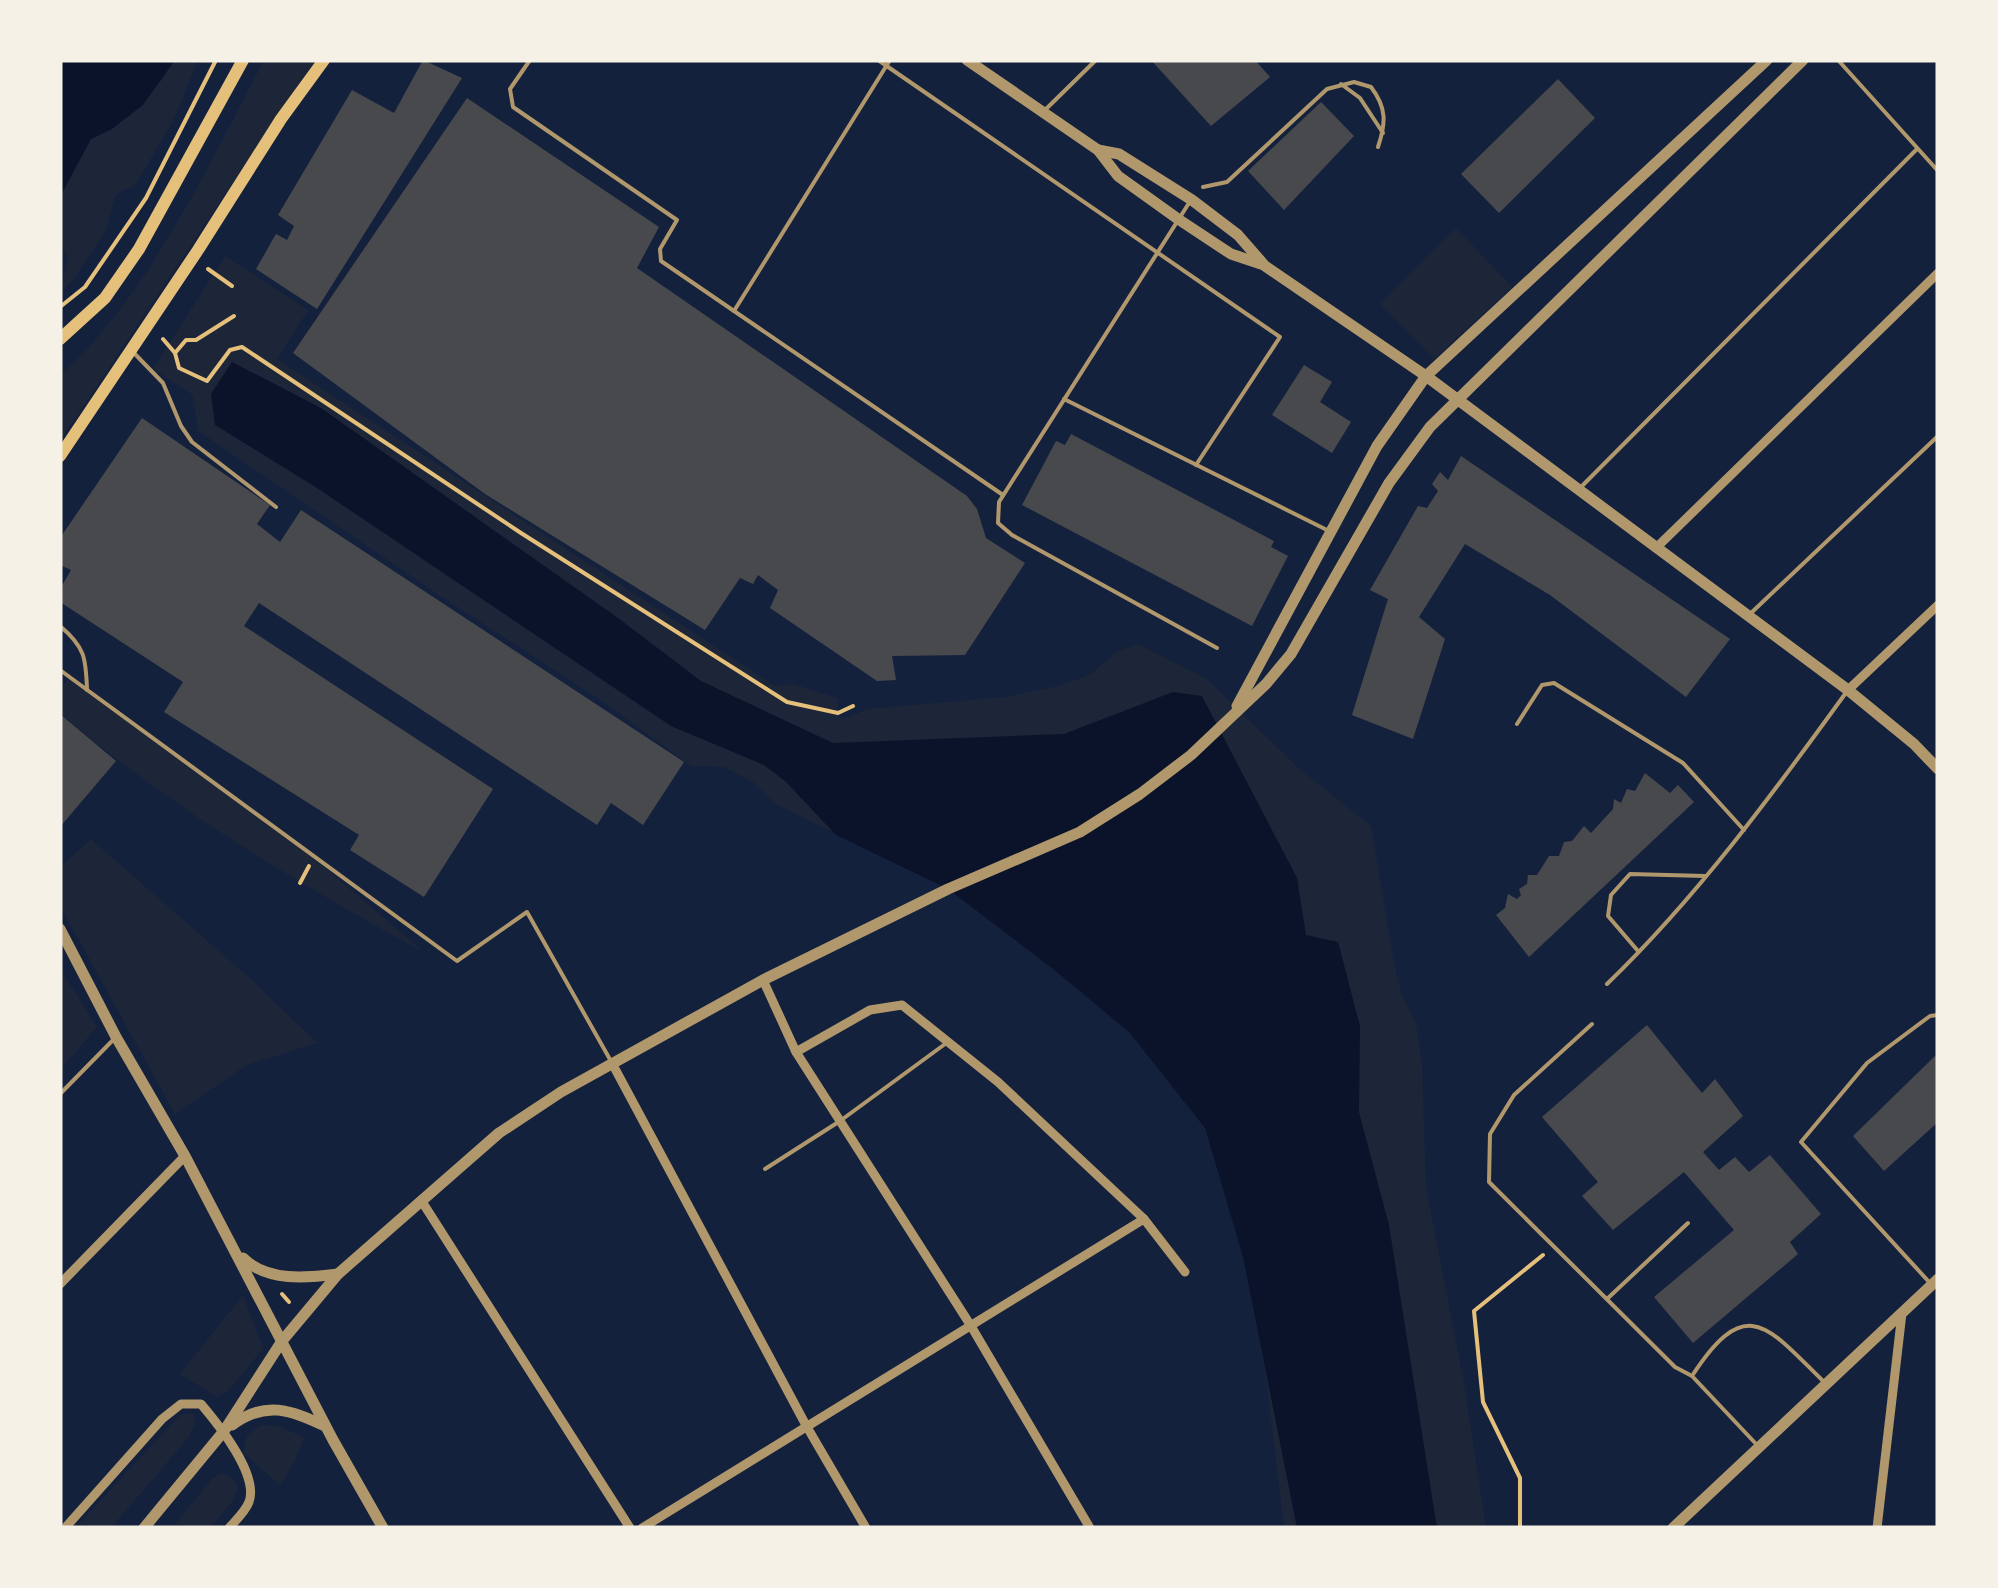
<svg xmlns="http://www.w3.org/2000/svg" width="1998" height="1588" viewBox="0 0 1998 1588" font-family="'Roboto Condensed',sans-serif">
<rect width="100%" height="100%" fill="#14213d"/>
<!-- green -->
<g fill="#1d2539">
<polygon points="175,60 198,60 173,121 134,187 123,190 115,197 106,230 74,279 60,293 68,257 60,245 60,197 91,139 112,129 161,81"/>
<path d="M264,60H315L60,441V376C149,295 208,166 264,60Z"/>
<polygon points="1456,228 1512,287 1434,359 1380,304"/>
<polygon points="225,256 308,310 277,359 775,686 793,684 837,698 839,718 852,716 867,709 1005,697 1059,686 1091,674 1116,652 1138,644 1207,679 1295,765 1371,826 1394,964 1402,995 1416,1023 1422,1064 1426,1187 1464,1383 1486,1528 1284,1528 1266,1377 1254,1312 1243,1256 1205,1128 1129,1032 1053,969 948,889 774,803 753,782 724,767 691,766 605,703 439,595 198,431 193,395 153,369"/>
<path d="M69,678L314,858L425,953C298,883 170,808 60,713V689Z"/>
<polygon points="91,839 251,979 317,1043 247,1065 175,1114 60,906 60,867"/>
<polygon points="60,969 97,1027 60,1070"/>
<polygon points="243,1295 263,1349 228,1391 217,1397 180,1374"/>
<polygon points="193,1413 195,1425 188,1438 111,1528 75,1528 180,1415"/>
<polygon points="261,1425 278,1426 304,1437 295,1461 280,1485 243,1453 247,1436"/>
<polygon points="222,1473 234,1479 238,1487 233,1501 209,1528 172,1528 212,1479"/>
</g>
<!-- water -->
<g fill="#0b132b">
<polygon points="60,60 175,60 143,105 112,129 91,139 60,197"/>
<polygon points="232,362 321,408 618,618 701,681 833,743 1064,734 1173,692 1202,696 1297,878 1306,935 1338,942 1360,1026 1359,1112 1389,1225 1437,1528 1297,1528 1243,1257 1205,1128 1129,1032 1053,969 948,889 836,835 786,782 764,765 671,726 317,488 215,425 211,394"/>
</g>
<!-- building -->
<g fill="#48494c">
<polygon points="423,60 462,78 317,309 256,269 276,234 287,240 294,226 278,215 352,90 394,113"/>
<polygon points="1151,60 1255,60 1270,77 1211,126"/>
<polygon points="1558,79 1595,118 1499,213 1461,174"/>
<polygon points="467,98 659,227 637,268 967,496 977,509 986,538 1025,563 965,655 892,656 896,680 877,681 770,608 778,590 758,575 753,584 740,578 705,630 485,494 293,353"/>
<polygon points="1321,102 1354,136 1284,210 1248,171"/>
<polygon points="1304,365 1332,382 1320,402 1351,422 1332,453 1272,415"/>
<polygon points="142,418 270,505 257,524 280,542 301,510 684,762 643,825 611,803 597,825 259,603 244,626 493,789 424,897 350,850 359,835 164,712 183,682 60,602 60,589 71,570 60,565 60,538"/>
<polygon points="1071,434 1274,541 1271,547 1288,556 1252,626 1022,505 1056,441 1065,445"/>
<polygon points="1461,456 1730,639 1686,697 1550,595 1465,544 1419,617 1445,639 1413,739 1352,715 1388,599 1370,590 1418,506 1427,508 1438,491 1432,484 1440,472 1448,480"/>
<polygon points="60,714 116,761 60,827"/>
<polygon points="1645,773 1670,793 1678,785 1694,802 1529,957 1496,915 1505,908 1508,894 1517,899 1521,895 1519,889 1527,884 1528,875 1537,875 1549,856 1559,856 1564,842 1572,841 1584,826 1591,833 1613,809 1614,799 1621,803 1627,789 1635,791"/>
<polygon points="1647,1025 1702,1093 1715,1079 1743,1116 1703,1152 1719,1170 1735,1157 1749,1172 1770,1155 1821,1214 1790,1242 1798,1254 1693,1343 1654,1297 1734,1230 1684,1172 1613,1230 1582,1196 1598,1182 1542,1117"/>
<polygon points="1935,1056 1938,1059 1938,1122 1884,1171 1853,1136"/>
</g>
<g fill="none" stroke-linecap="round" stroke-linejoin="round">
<!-- path -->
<g stroke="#e5c07b" stroke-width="4">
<polyline points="208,269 232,286"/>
<polyline points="60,307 85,287 146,198 216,60"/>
<polyline points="163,339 175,353 179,368 207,381 230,350 242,347 521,533 787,702 838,713 853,706"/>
<polyline points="175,353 186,340 196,340 234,316"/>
<polyline points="300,883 309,866"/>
<polyline points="282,1294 289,1302"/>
<polyline points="1520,1528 1520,1478 1483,1402 1474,1311 1543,1255"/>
</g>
<!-- service -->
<g stroke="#b1986c" stroke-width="4">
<polyline points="530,60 510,89 513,107 677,220 660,249 661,261 1003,495"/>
<polyline points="878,60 1280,337 1196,465"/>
<polyline points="1838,60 1938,171"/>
<polyline points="1341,84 1360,98 1383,133"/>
<polyline points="1046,109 1096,60"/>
<path d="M1203,187L1227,182L1327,89L1354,82L1371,87C1387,108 1386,123 1378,147"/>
<polyline points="1189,203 999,502 998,523 1012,535 1217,648"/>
<polyline points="734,311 890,60"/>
<polyline points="134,353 163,383 181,426 192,442 276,507"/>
<polyline points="1064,399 1327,530"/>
<polyline points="1582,486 1917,149"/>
<polyline points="1751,613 1938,436"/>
<path d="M60,626C85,647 86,658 87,690"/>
<polyline points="60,670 457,961 527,912 612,1063"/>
<polyline points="1517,724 1542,685 1554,683 1683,763 1744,830"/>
<polyline points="1638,951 1608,916 1611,895 1630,874 1705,876"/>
<path d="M1607,984C1697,897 1772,795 1845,694"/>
<polyline points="1592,1024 1514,1095 1490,1134 1489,1182 1675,1367 1692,1376"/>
<polyline points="60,1094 113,1040"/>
<polyline points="765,1169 840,1121 945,1044"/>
<polyline points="1930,1283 1801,1142 1867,1063 1930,1016 1938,1015"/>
<polyline points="1607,1299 1688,1223"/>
<path d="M1758,1446L1692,1376C1746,1293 1767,1326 1823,1381"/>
</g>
<!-- minor -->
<g stroke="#b1986c" stroke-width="9">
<polyline points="1656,548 1938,273"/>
<polyline points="1848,690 1938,605"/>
<polyline points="763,980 796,1052 971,1326 1090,1528"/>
<polyline points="796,1052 870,1010 902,1005 998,1082 1144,1219 1185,1272"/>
<polyline points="612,1063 807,1427 866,1528"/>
<polyline points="421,1200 630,1528"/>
<polyline points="60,1284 185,1156"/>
<path d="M65,1528L162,1419L181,1404H201C218,1424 259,1475 249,1502C245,1512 236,1520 229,1528"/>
<polyline points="642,1528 1144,1219"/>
<polyline points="1877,1528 1902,1313"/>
</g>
<!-- tertiary -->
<g stroke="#b1986c" stroke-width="11">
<polyline points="967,60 1098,150 1118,176 1178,219 1231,254 1261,264"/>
<polyline points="1098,150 1119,154 1192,200 1238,235 1265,266 1426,376 1848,690 1914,744 1938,769"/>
<polyline points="1237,706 1377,446 1426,376 1767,60"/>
<polyline points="60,929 116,1037 185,1156 333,1440 383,1528"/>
<path d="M243,1258C267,1282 307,1278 338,1274"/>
<path d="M232,1425C266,1400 290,1410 325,1426"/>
<polyline points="144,1528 224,1431 282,1341 338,1274 499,1133 561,1092 763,980 948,889 1080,832 1140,794 1191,755 1266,684 1291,654 1389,483 1430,427 1803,60"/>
<polyline points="1673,1528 1938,1279"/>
</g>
<!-- secondary -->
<g stroke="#e5c07b" stroke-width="12">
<polyline points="60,339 105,298 139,249 243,60"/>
<polyline points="60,456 198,250 281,119 324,60"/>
</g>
</g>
<!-- border -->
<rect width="1998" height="1588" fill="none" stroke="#f6f1e7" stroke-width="125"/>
</svg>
